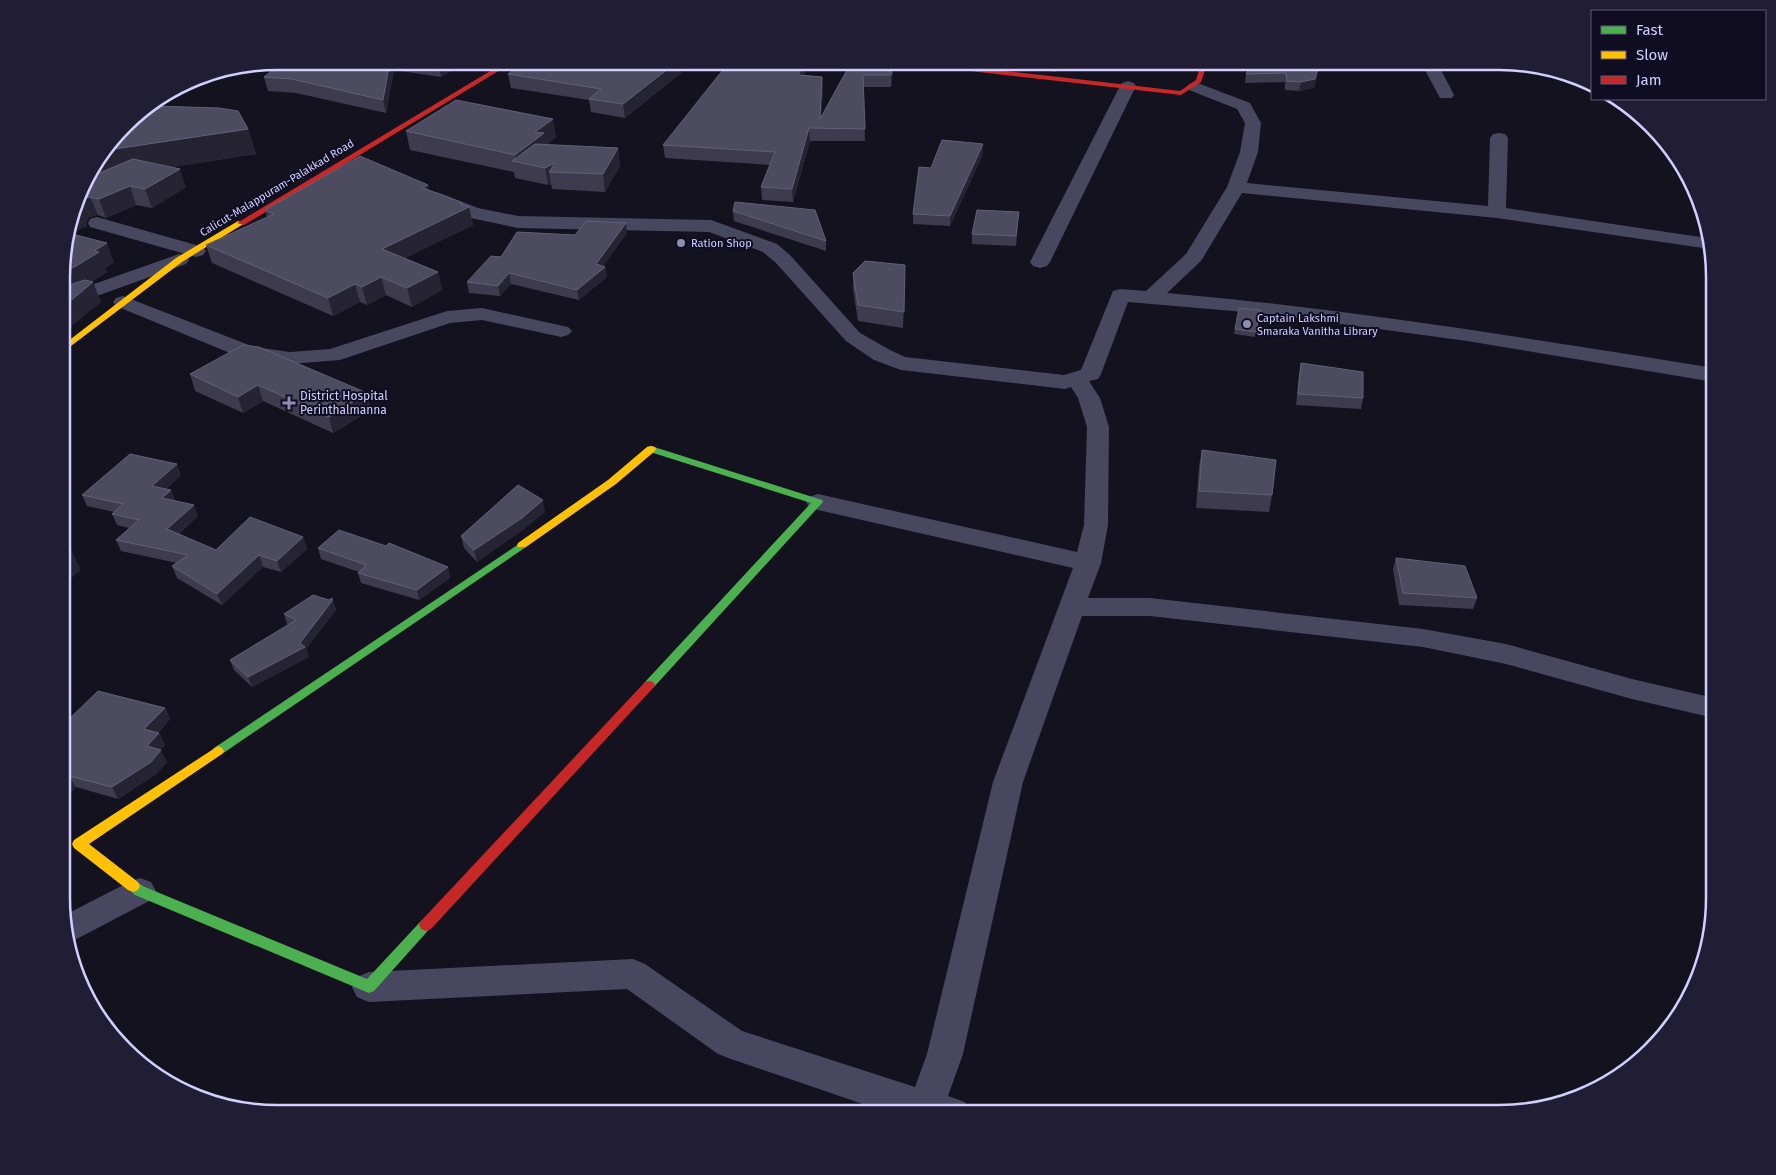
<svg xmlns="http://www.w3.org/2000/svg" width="1776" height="1175" viewBox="0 0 1776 1175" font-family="'Fira Sans',sans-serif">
<rect width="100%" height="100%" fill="#14121e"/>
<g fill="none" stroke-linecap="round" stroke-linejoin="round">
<!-- street -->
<g fill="#47475f" fill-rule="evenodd">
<polygon points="467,61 505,61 511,63 513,66 511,69 505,71 469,64"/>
<polygon points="1417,61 1434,61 1441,70 1454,95 1452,98 1440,98 1426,72"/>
<polygon points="1128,81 1134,83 1136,86 1050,262 1047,266 1040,268 1033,266 1030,262 1120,86 1122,83"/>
<path d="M1195,82L1250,103L1261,123L1258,152L1247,183L1488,206L1490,138L1493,134L1499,133L1505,134L1508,138L1506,208L1707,238L1710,249L1497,218L1242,193L1201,261L1167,293C1351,309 1532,339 1714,368V382L1467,341L1268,314L1128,302L1101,374L1098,379L1089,381L1100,398L1109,427L1108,525L1101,563L1088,598H1150L1423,629L1506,644L1632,679L1714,698V718L1632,699L1506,664L1423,647L1150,616H1082L1023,782L963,1054L948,1096L965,1102L970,1113L892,1114L731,1059L718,1054L627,989L369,1002L357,997L352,987L357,977L369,972L633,959L645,964L742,1031L915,1087L927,1054L993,782L1073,568L818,510L809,507L806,502L809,497L818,494L1077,552L1084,525L1087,427L1078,398L1071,387L1065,389L901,370L874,360L846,341L776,263L763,252L709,232L518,228L466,217L430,202L427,198L430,194L436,192L442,194L478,208L518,216L711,220L777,244L790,255L860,333L890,350L905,357L1064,375L1081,370L1113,291L1120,289L1146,291L1186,254L1227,187L1240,152L1245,123L1237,109L1189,90L1187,87L1189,84Z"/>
<polygon points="97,217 203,247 206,251 203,255 196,257 90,227 88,223 90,219"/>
<polygon points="179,254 186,256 189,260 186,264 63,308 63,295"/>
<polygon points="123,296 254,347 290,352 330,349 447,311 482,308 568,327 572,331 568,335 561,337 482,320 450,323 340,360 290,364 242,358 116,306 113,302 116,298"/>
<polygon points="140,878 151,882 156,891 151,900 69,943 63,926 63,916 129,882"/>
</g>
<!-- fast -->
<g fill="#4caf50" fill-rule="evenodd">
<polygon points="651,446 822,500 823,502 653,688 645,688 643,685 645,682 811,503 647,451 646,449 647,447"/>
<polygon points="522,542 526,543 527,545 526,547 222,754 214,754 212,751 214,748"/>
<polygon points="133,880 145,887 367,979 421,921 426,919 431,921 433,925 374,991 369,993 135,895 126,886 128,882"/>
</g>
<!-- slow -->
<g fill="#ffc107" fill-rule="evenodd">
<polygon points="238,221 245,223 182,262 63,352 63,345 176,258"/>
<polygon points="651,446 655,447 656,449 655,451 616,484 526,547 518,547 517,545 518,543 608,480 647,447"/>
<polygon points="218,746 222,748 224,751 222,754 89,844 138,882 140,886 138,890 133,892 128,890 74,848 72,844 74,840"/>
</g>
<!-- jam -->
<g fill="#c62828" fill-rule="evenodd">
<polygon points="507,61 515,61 244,225 237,223"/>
<path d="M644,61C656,61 668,64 680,64C687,65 693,61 700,61L684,69Z"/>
<path d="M831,61C948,61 1064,78 1180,91L1196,80L1202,61H1208L1201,82L1181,95L961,70L834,63Z"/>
<polygon points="649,681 653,682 655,685 653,688 431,929 426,931 421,929 419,925 421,921 645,682"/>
</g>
</g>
<!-- wall -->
<g fill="#3d3b4d">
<polygon points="285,61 466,61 466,62 441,77 394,70 386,113 296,93 268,91 264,77"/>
<polygon points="852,61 894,61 893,71 891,87 863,87 865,141 810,141 793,202 762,200 761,187 770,165 665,158 663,145 804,75 822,77 823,89 821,117"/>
<polygon points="975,61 1064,61 1056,72 1030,69 1031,64 975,62"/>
<polygon points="1321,61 1314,88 1299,91 1285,90 1285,82 1245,83 1246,74"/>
<polygon points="511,68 681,73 625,118 591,112 589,100 511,88 508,74 512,72"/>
<polygon points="134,122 248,129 256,154 172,167 186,187 152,208 136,205 106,218 98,215 89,217 86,222 87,226 69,234 114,262 105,268 107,272 91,282 101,302 63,249 84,181"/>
<polygon points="406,131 556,137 546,145 618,148 620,166 605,192 552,189 551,184 548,185 515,178 514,172 410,150"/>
<polygon points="983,154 950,226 913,224 913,214"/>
<polygon points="428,185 429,190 463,203 463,205 469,207 473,225 405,258 438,272 442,290 412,307 386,295 367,305 360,302 333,316 212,263 206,245 267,217 265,210"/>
<polygon points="733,211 826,241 826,251 734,221"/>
<polygon points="1018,223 1016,246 972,244 972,234"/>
<polygon points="627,233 603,266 605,267 607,277 579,300 511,284 500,296 469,293 467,282 501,257 575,235"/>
<polygon points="853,273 905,280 903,328 858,321 853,289"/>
<polygon points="1239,308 1260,310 1255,337 1234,334"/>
<polygon points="259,347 371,410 333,433 263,401 243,413 195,391 190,374"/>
<polygon points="1301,363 1363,398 1361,409 1296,405 1299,374"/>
<polygon points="1202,450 1272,495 1269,512 1196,508 1199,466"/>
<polygon points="181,475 166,489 171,490 175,501 198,516 179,534 216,550 303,537 307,549 281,572 263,567 222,605 177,578 172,566 177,563 121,551 116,540 129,528 117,525 112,514 114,512 87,506 82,495"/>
<polygon points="545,512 524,529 477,562 464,548 461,536"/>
<polygon points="318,548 448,567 450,578 419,600 361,583 358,573 359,572 321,559"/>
<polygon points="1396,558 1477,598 1473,609 1399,605 1393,569"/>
<polygon points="332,598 336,610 306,649 309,657 252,687 234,670 230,660 288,625 287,624 284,614 329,600"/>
<polygon points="165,708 170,719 158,733 159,733 165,745 160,750 167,762 156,774 118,799 76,787 63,801 63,725"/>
</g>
<!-- shaded-wall -->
<g fill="#262432">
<polygon points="390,61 392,61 394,70 386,113 383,100"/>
<polygon points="442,61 466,61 466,62 441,77 438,64"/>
<polygon points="678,61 680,61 681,73 625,118 623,104"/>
<polygon points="805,61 811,61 798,87 798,75"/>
<polygon points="894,61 893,71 891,87 891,75"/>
<polygon points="1056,61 1064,61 1056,72"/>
<polygon points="1320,61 1321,61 1314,88 1299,91 1301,82"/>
<polygon points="822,77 823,89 820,128 820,119"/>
<polygon points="553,119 556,137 546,144 547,152 516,162 515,155 535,132"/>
<polygon points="809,128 810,141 793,202 792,189"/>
<polygon points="248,129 256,154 84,181 108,150"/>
<polygon points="983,144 983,154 950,226 950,216"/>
<polygon points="618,148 620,166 605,192 603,174"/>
<polygon points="555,163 549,172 551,184 548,185 545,168"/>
<polygon points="180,169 186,187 152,208 145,189"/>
<polygon points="428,185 431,203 423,188"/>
<polygon points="130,186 136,205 106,218 99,199"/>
<polygon points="90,197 98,215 89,217 86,222 87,226 67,235 75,209 82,199"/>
<polygon points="463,203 464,210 469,207 473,225 387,267 382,249"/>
<polygon points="626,223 627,233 599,272 605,267 607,277 579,300 577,290"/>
<polygon points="107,243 114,262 105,268 107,272 84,286 63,294 63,272"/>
<polygon points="438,272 442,290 412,307 407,288"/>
<polygon points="509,273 511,284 500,296 498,286"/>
<polygon points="381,277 386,295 367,305 362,287"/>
<polygon points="93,282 101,302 63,333 63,307"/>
<polygon points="355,284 360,302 333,316 328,298"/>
<polygon points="258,385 263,401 243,413 238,397"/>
<polygon points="367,393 371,410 333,433 329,417"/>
<polygon points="177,464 181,475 156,498 152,486"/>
<polygon points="171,490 175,502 162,498"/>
<polygon points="543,500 545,512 524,529 477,562 474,550"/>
<polygon points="194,505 198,516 172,540 167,529"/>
<polygon points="303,537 307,549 281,572 277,561"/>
<polygon points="71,549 81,570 63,585 63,556"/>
<polygon points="259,555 263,567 222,605 217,594"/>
<polygon points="448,567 450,578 419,600 417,590"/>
<polygon points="332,598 336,610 306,649 309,657 252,687 248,677 300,643"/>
<polygon points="165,708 170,719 150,741 144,729"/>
<polygon points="159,733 165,745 153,758 147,746"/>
<polygon points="161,750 167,762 156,774 118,799 112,787"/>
<polygon points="69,776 76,787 63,801 63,782"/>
</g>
<!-- building -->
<g fill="#4d4b60" stroke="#626079">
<polygon points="285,61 390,61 383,100 292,79 264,77"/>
<polygon points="423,61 442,61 438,64"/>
<polygon points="520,61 678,61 623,104 589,99 601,89 508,74 517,68 511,68"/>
<polygon points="730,61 805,61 798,75 822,77 820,119 852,61 893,61 891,75 863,75 865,129 809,128 792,189 761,187 775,152 663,145"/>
<polygon points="1254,61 1320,61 1315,79 1301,82 1287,81 1286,73 1246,74"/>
<polygon points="456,100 553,119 535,132 544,133 515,155 406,131"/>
<polygon points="152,106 219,108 238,111 248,129 108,150 130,121 134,122"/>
<polygon points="942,140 983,144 950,216 913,214 919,167 931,168"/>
<polygon points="535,144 618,148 603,174 549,172 555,163 545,168 512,161"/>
<polygon points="360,156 428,185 423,188 463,203 460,204 469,207 382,249 438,272 407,288 381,277 362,287 355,284 328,298 206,245 274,214 265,210"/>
<polygon points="133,159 180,169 145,189 130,186 99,199 90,197 82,199 79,203 80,207 75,209 84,181 85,179"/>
<polygon points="735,202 815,210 826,241 733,211"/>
<polygon points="977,210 1019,212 1016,236 972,234"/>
<polygon points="586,221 626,223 596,264 605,267 577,290 509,273 498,286 467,282 491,256 501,257 517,232 575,235"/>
<polygon points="68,233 107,243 94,251 99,252 76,266 63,272 63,249"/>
<polygon points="865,261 905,265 904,312 858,305 853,273"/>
<polygon points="85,280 93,282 63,307 63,287"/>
<polygon points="1239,308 1260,310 1256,332 1235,329"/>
<polygon points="243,345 259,347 367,393 329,417 258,385 238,397 190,374"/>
<polygon points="1301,363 1363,372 1363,398 1298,394"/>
<polygon points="1202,450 1276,460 1272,495 1199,491"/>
<polygon points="130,454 177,464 152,486 171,490 162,498 194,505 167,529 216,550 250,517 303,537 277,561 259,555 217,594 172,566 188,555 116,540 139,520 112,514 123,504 82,495"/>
<polygon points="518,485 543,500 522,518 474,550 461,536"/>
<polygon points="339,530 386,546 389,543 448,567 417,590 358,573 366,565 318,548"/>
<polygon points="63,547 71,549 63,556"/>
<polygon points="1396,558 1465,566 1477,598 1403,593"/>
<polygon points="313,595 329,600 332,598 332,601 300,643 305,647 248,677 230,660 296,620 284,614"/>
<polygon points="98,691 165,708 144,729 159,733 147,746 161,750 151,762 112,787 69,776 63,782 63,725"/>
</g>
<!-- markers -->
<g fill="#908db0" stroke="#100d23" stroke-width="2">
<circle cx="681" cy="243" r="5"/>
<circle cx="1247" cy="324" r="5"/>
<path d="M286.5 395.5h5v5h5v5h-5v5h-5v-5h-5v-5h5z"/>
</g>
<g text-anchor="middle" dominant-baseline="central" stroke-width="4" stroke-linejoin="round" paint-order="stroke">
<!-- far-street labels -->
<g font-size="11" fill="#d2cfff" stroke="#100d23">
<text transform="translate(277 188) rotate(-31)">Calicut-Malappuram-Palakkad Road</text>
</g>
<!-- far-poi labels -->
<g font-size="11" fill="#d2cfff" stroke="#100d23" text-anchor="start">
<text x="691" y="243">Ration Shop</text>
<text x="1257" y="318">Captain Lakshmi<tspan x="1257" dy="13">Smaraka Vanitha Library</tspan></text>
</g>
<!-- poi labels -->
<g font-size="12" fill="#d2cfff" stroke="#100d23" text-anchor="start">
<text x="300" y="396">District Hospital<tspan x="300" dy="14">Perinthalmanna</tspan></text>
</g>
</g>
<!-- crop -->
<path d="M0 0H1776V1175H0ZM277 70H1499A207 207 0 0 1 1706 277V898A207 207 0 0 1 1499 1105H277A207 207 0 0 1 70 898V277A207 207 0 0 1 277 70Z" fill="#201d35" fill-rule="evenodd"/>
<path fill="none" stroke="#d2cfff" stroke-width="2.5" d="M277 70H1499A207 207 0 0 1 1706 277V898A207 207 0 0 1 1499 1105H277A207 207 0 0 1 70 898V277A207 207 0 0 1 277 70Z"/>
<!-- legend -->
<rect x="1591" y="10" width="175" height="90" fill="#100d23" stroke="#5e5b7b"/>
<rect x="1601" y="26" width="25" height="8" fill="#4caf50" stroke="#5e5b7b"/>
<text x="1636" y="35" font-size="15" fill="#d2cfff">Fast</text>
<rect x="1601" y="51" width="25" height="8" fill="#ffc107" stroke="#5e5b7b"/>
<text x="1636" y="60" font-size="15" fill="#d2cfff">Slow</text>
<rect x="1601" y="76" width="25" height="8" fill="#c62828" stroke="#5e5b7b"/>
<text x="1636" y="85" font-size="15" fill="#d2cfff">Jam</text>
</svg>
